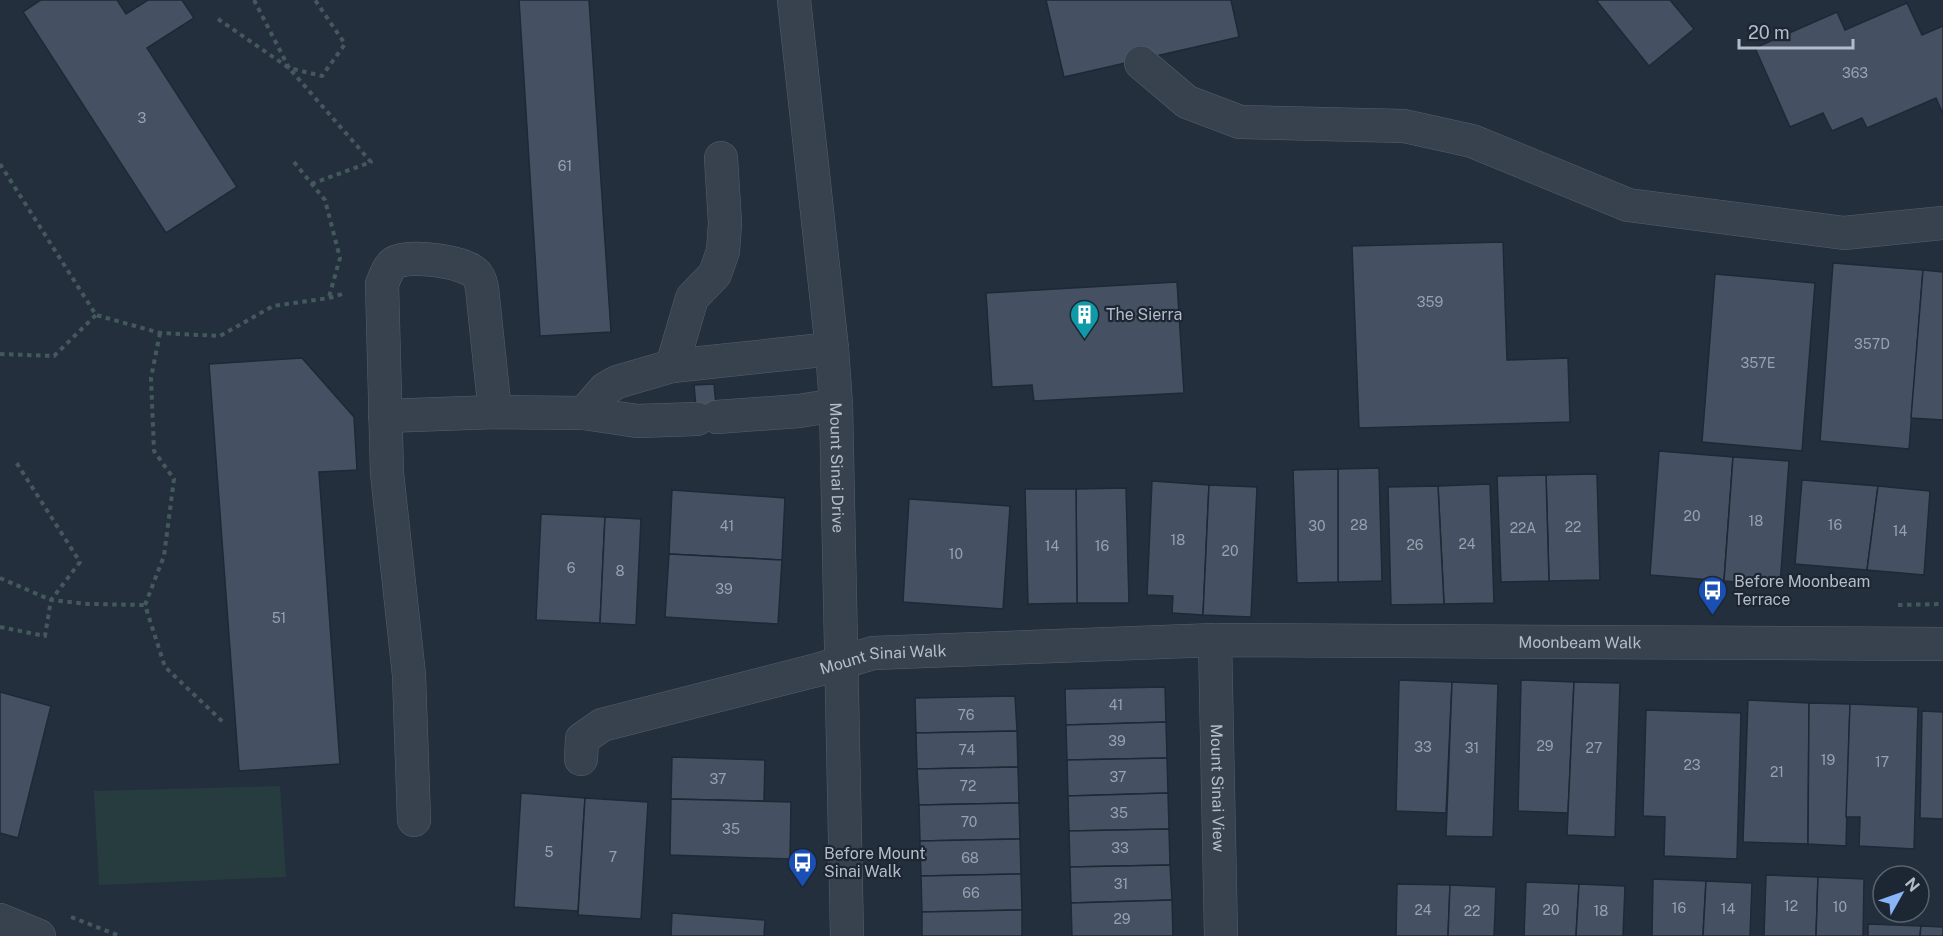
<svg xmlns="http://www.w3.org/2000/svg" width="1943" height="936" viewBox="0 0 1943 936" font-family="'Public Sans',sans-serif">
<rect width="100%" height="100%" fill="#242f3e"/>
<!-- green -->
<polygon fill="#263c3f" points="280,786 286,877 99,885 94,791"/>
<!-- building -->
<g fill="#455162" stroke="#1f2835" stroke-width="1.5">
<polygon points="41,0 117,0 126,14 148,0 182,0 194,18 147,48 237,187 166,233 23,12"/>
<polygon points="519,0 589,0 611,332 540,336"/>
<polygon points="1046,0 1231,0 1239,37 1064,77"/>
<polygon points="1596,0 1670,0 1694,29 1649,66"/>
<polygon points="1907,3 1922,35 1943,26 1943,114 1936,98 1867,128 1862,118 1832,131 1823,113 1790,127 1755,48 1837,12 1845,30"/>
<polygon points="1503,242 1507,360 1568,358 1570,422 1359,428 1352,246"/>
<polygon points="1833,263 1923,270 1909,449 1820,441"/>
<polygon points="1923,270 1943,272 1943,420 1911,418"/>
<polygon points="1715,274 1815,283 1802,451 1702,442"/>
<polygon points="1177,282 1184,393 1034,401 1032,385 992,387 986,293"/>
<polygon points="302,358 354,417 357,470 319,472 340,764 239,771 209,364"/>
<polygon points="714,384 718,427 698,429 694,385"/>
<polygon points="1659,451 1733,457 1724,581 1650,575"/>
<polygon points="1733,457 1789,461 1780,586 1724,581"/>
<polygon points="1379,468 1382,581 1338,582 1338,469"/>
<polygon points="1338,469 1338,582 1297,583 1293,470"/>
<polygon points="1597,474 1600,580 1549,581 1546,475"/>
<polygon points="1546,475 1549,581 1501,582 1497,476"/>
<polygon points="1802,480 1878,486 1867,570 1795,564"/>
<polygon points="1152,481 1209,485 1203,615 1172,613 1173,596 1147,595"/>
<polygon points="1490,484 1494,603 1444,604 1438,486"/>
<polygon points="1209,485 1257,487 1251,617 1203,615"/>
<polygon points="1438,486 1444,604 1391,605 1388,487"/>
<polygon points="1878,486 1930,491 1924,575 1867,570"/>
<polygon points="1126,488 1129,603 1077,603 1076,489"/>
<polygon points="1025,489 1076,489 1077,603 1028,604"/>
<polygon points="672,490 785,498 782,560 669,554"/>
<polygon points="909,499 1010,506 1003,609 903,602"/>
<polygon points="541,514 605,517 600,623 536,620"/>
<polygon points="605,517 641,519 636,625 600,623"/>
<polygon points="669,554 782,560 778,624 665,617"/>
<polygon points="1399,680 1452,682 1446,813 1396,811"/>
<polygon points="1521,680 1574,682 1568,813 1518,811"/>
<polygon points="1452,682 1498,684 1493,837 1446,836"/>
<polygon points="1574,682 1620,683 1615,837 1567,835"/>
<polygon points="1165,687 1166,722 1066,725 1065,689"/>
<polygon points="0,692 51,706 18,838 0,833"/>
<polygon points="1015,696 1017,731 916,733 915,698"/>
<polygon points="1748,700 1809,703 1808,844 1743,842"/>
<polygon points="1809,703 1850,704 1846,846 1808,844"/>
<polygon points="1850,704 1918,707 1914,849 1859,846 1860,817 1846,817"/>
<polygon points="1646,710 1741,713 1737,859 1664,856 1665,817 1643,816"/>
<polygon points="1922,711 1943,712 1943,819 1920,818"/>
<polygon points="1166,722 1167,758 1067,760 1066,725"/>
<polygon points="1017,731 1018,767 917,769 916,733"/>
<polygon points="672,757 765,760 764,801 671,799"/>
<polygon points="1167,758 1168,793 1068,796 1067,760"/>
<polygon points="1018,767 1019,803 919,805 917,769"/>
<polygon points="521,793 585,798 578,911 514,907"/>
<polygon points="1168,793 1169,829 1069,831 1068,796"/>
<polygon points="585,798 648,802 641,919 578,915"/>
<polygon points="671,799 791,802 790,859 670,855"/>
<polygon points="1019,803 1020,839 920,841 919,805"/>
<polygon points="1169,829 1170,865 1070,867 1069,831"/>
<polygon points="1020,839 1021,874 921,876 920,841"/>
<polygon points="1170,865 1172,900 1071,903 1070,867"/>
<polygon points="1021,874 1022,910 922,912 921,876"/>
<polygon points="1766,875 1818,877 1816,936 1764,936"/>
<polygon points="1818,877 1864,879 1863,936 1816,936"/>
<polygon points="1653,879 1706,881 1703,936 1652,936"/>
<polygon points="1706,881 1752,883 1750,936 1703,936"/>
<polygon points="1526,882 1579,884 1576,936 1524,936"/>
<polygon points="1397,884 1450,885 1448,936 1396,936"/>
<polygon points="1579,884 1625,886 1623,936 1576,936"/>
<polygon points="1450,885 1496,887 1494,936 1448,936"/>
<polygon points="1172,900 1173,936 1072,936 1071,903"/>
<polygon points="1022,910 1022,936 922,936 922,912"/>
<polygon points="672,913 765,920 764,936 671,936"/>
<polygon points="1868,924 1921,926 1920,936 1868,936"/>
<polygon points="1921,926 1943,927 1943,936 1920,936"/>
</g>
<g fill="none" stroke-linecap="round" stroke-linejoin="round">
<defs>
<g id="minor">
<path id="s1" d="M794,0L832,349L836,405L847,936"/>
<polyline points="1141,63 1187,102 1240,122 1404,126 1472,141 1628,205 1844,233 1943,223"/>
<polyline points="672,366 692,298 715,274 723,251 725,223 721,158"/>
<polyline points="584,413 605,389 617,382 672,366 832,349"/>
<polyline points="385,416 495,412 584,413 637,421 697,419"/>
<polyline points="717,417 799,411 836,405"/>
<path id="s2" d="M1215,640L1221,936"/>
<path id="s3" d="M581,759L582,739L602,725L817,670L873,653L1215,640L1943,644"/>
<path d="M414,820L409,675L387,473L382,284C385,277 388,267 394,263C408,254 467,261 477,275C480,278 481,284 482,288L495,412"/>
<polyline points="0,920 39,936"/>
</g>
</defs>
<!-- minor casing -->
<use href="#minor" stroke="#565f6c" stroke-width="34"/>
<!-- path -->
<g stroke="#44595c" stroke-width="4" stroke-dasharray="4.5 4.5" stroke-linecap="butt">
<polyline points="254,0 289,68 322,76 345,44 315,0"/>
<polyline points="218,19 289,68 371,162 311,184"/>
<polyline points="294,162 325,200 340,258 329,297"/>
<polyline points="0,164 96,315 160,333 220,336 273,306 329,298 346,293"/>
<polyline points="160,333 151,378 154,451 174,479 164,556 145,605 165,667 223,722"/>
<polyline points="0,354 54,356 96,315"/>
<polyline points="0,578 51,600 88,604 145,605"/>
<polyline points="1898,605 1943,604"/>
<polyline points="0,627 45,636 51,600 80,562 16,462"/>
<polyline points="71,917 120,936"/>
</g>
<!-- minor -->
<use href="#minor" stroke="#38414e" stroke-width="33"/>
</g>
<!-- icons -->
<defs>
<symbol id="building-pin" viewBox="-11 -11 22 30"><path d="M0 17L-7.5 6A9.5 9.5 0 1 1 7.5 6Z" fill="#0f9aa8" stroke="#1d2633"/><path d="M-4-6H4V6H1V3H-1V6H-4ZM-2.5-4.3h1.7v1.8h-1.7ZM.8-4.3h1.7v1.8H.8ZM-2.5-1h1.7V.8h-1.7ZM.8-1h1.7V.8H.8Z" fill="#fff"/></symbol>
<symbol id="bus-pin" viewBox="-11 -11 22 30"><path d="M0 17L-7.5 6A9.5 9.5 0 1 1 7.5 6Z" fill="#1a4fb4" stroke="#1d2633"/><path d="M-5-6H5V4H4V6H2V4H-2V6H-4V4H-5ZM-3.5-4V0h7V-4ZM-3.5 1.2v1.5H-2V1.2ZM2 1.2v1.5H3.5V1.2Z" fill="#fff"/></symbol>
</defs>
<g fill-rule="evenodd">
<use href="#building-pin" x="1068" y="298" width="33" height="45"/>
<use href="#bus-pin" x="1696" y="574" width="33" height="45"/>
<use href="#bus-pin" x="786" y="846" width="33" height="45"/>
</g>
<g text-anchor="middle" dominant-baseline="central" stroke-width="4.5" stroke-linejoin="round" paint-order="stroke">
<!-- number labels -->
<g font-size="14" fill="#98a1af">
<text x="1855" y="73">363</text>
<text x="142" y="118">3</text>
<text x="565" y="166">61</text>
<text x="1430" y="302">359</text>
<text x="1872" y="344">357D</text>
<text x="1758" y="363">357E</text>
<text x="1692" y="516">20</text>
<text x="1756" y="521">18</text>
<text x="1359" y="525">28</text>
<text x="1835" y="525">16</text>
<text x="727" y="526">41</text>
<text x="1317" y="526">30</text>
<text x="1573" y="527">22</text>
<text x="1523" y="528">22A</text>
<text x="1900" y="531">14</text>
<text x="1178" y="540">18</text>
<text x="1467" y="544">24</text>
<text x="1415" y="545">26</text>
<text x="1052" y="546">14</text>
<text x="1102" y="546">16</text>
<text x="1230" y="551">20</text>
<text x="956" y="554">10</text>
<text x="571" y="568">6</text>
<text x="620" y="571">8</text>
<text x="724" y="589">39</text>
<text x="279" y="618">51</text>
<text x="1116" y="705">41</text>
<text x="966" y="715">76</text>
<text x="1117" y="741">39</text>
<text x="1545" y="746">29</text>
<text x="1423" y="747">33</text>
<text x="1472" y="748">31</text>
<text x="1594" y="748">27</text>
<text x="967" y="750">74</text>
<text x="1828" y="760">19</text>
<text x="1882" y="762">17</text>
<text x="1692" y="765">23</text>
<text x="1777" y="772">21</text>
<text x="1118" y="777">37</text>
<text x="718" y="779">37</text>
<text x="968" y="786">72</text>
<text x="1119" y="813">35</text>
<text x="969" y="822">70</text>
<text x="731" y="829">35</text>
<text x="1120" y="848">33</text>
<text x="549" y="852">5</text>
<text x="613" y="857">7</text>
<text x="970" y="858">68</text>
<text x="1121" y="884">31</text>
<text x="971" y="893">66</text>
<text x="1791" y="906">12</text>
<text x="1840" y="907">10</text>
<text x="1679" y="908">16</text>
<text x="1728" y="909">14</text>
<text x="1423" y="910">24</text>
<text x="1551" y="910">20</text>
<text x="1472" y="911">22</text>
<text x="1601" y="911">18</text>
<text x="1122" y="919">29</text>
</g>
<!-- poi labels -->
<g font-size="16" fill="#b4bcc9" stroke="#1d2633" text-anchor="start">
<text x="1106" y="314">The Sierra</text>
<text x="1734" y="581">Before Moonbeam<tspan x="1734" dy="18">Terrace</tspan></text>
<text x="824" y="853">Before Mount<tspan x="824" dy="18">Sinai Walk</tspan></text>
</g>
<!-- street labels -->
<g font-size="16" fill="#b4bcc9" stroke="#1d2633">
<text stroke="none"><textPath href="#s1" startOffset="470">Mount Sinai Drive</textPath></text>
<text stroke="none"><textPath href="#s3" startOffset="1032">Moonbeam Walk</textPath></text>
<text stroke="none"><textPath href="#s3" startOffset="334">Mount Sinai Walk</textPath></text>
<text stroke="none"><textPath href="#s2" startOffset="148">Mount Sinai View</textPath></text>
</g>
</g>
<!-- north arrow -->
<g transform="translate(1901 894) rotate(50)"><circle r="28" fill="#1d2633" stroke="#59626f" stroke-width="1.5"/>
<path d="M0-4.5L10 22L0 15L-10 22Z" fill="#8ab4f8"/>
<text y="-9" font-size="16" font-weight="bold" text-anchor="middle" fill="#b4bcc9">N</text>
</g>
<!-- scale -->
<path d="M1739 39v9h114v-9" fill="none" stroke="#b4bcc9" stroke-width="3"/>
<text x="1748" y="39" font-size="18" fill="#b4bcc9" stroke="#1d2633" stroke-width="4.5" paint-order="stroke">20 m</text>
</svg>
